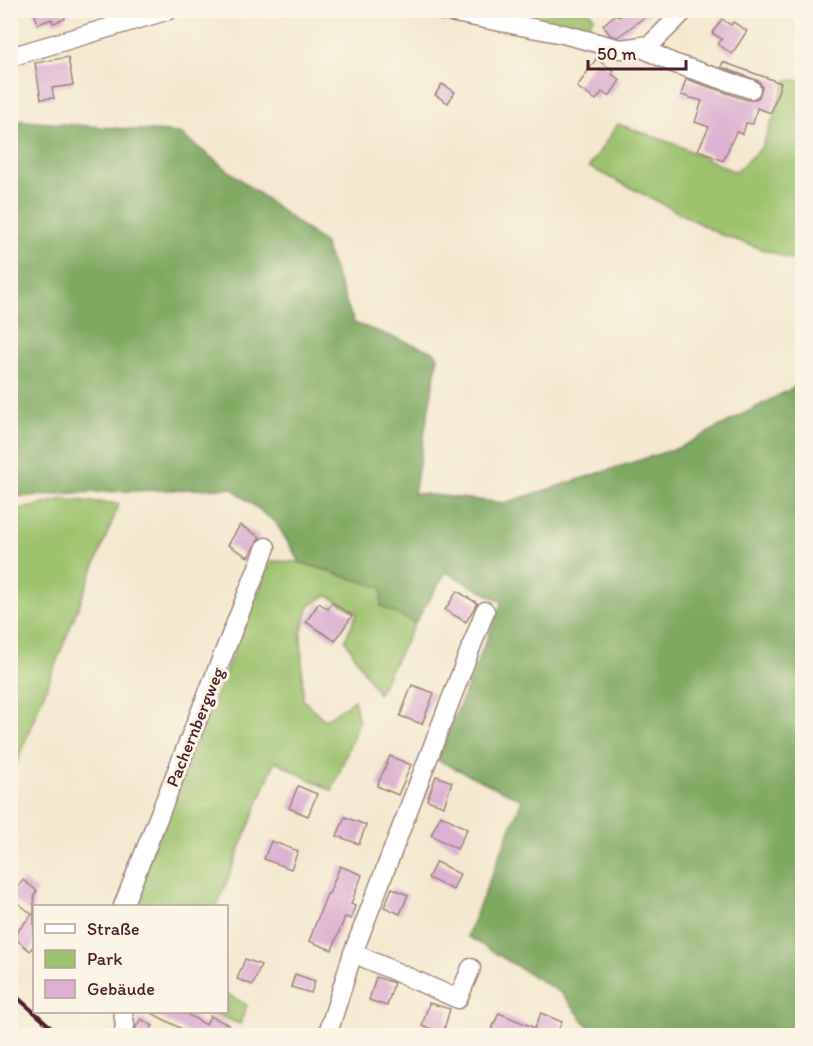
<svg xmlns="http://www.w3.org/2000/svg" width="813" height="1046" viewBox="0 0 813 1046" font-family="Itim,sans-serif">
<rect width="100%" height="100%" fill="#fcf5e5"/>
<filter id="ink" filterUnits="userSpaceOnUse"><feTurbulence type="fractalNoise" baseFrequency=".0167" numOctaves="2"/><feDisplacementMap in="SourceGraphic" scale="12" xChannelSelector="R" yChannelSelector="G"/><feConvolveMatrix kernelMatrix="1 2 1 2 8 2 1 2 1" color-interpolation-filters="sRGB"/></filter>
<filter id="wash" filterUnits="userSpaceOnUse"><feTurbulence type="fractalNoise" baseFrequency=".008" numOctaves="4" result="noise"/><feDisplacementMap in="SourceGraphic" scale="24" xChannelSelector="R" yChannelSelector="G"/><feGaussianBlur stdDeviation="1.35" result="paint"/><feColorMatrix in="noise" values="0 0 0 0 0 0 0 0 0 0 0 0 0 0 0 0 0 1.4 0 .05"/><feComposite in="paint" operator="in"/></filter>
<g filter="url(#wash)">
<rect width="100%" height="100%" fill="#f4e9cf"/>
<!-- green -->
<g fill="#9dc36e" stroke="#74714c" stroke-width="1.5">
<polygon points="471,11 589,11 594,17 581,33"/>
<polygon points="787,80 802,81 802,263 719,234 657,201 589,167 618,124 677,145 735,172 762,147"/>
<polygon points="63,499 119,504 11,777 11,510 32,507"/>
<polygon points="271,561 300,562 382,588 381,606 415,623 378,694 345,640 357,613 327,595 309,606 301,634 303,700 325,720 354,700 359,722 332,791 275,761 217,906 129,906"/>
<polygon points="227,994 247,1005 240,1024 209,1012 226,1012"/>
</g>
<!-- forest -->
<polygon fill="#7ea961" stroke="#646446" stroke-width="1.5" points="11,120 179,133 324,243 354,323 434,352 438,357 414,493 505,503 681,447 802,383 802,1034 593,1032 561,993 467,936 522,800 437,760 502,602 446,572 415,623 381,606 382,588 300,562 276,523 231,488 95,492 11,497 10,341 12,332 10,331"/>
<g id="blocks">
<!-- building -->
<g fill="#deb1d2">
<polygon points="33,10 71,10 71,12 64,15 65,19 53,23 52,19 38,24"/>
<polygon points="627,10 654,10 618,37 610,35 603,25 616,14 619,17"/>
<polygon points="722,19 731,25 733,22 747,31 732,54 718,44 722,39 712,33"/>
<polygon points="68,57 73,85 52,88 54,98 41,99 35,63"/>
<polygon points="596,59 614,71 612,74 620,80 609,97 602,92 596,100 577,87"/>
<polygon points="723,62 781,83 771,113 757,108 753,124 746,123 743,134 736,132 723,161 698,150 709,127 695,122 702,101 681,95 686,79 747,100 754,100 759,97 762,87 759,81 721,67"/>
<polygon points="442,84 455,92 448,103 435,95"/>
<polygon points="240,525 260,537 248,557 228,545"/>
<polygon points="457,591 477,603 466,622 445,610"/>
<polygon points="332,602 352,616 335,641 306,622 319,603 328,609"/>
<polygon points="412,685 434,693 422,724 400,716"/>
<polygon points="390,756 411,765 398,795 377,786"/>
<polygon points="436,776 452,782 444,806 427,800"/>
<polygon points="298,786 317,794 308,816 289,808"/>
<polygon points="441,815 467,829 457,849 431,835"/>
<polygon points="345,817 366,825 359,844 337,836"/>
<polygon points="271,841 298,851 291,869 264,859"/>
<polygon points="436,862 460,874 453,890 428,878"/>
<polygon points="340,866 362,875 351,904 355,906 351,919 345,917 332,950 309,941 327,894 329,894"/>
<polygon points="23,880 37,891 34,895 34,945 30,951 13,937 32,914 10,897"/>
<polygon points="392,888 408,895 400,914 384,907"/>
<polygon points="245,959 261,965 253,985 237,979"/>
<polygon points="295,974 315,981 311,993 291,987"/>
<polygon points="376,977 394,983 387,1006 369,1000"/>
<polygon points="429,1003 450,1009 443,1033 422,1026"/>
<polygon points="148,1011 182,1011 206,1025 210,1016 229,1025 224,1034 226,1035 193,1035"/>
<polygon points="499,1013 535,1028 541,1013 562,1022 556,1035 489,1035"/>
<polygon points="141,1019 153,1026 147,1035 135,1035 136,1027"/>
</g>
</g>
</g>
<g filter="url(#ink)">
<use href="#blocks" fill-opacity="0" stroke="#9f847d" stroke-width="1.5"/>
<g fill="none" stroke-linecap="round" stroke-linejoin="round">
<defs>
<g id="minor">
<polyline points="439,10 563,34 620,49 650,45 685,10"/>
<polyline points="640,47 673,63 751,89"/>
<polyline points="10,57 169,10"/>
<polyline points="123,906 266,547"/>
<polyline points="353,953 458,999 471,968"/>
<polyline points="123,1012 125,1025 123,1036"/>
<polyline points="327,1036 353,953 485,611"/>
</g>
</defs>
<!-- minor casing -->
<use href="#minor" stroke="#9f847d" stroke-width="21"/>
<!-- minor -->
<use href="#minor" stroke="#fff" stroke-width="18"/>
<!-- rail -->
<polyline stroke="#4a1f2b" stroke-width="4" points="10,991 61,1036"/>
</g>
</g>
<g text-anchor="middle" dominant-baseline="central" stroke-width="6" stroke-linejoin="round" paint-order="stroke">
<!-- street labels -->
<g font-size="18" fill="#4a1f2b" stroke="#fcf5e5">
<text transform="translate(195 727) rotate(-68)">Pachernbergweg</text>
</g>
</g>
<!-- margin -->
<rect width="813" height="1046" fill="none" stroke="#fcf5e5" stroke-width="36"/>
<!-- legend -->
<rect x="33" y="905" width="195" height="108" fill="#fcf5e5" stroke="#b59f9b" stroke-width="1.5"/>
<rect x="45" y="924" width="30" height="9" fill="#ffffff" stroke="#b59f9b" stroke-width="1.5"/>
<text x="87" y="935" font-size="18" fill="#4a1f2b">Straße</text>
<rect x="45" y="950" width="30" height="18" fill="#9dc36e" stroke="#b59f9b" stroke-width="1.5"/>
<text x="87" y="965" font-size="18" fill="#4a1f2b">Park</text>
<rect x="45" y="980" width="30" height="18" fill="#deb1d2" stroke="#b59f9b" stroke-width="1.5"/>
<text x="87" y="995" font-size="18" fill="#4a1f2b">Gebäude</text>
<!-- scale -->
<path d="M588 60v9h98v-9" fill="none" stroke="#4a1f2b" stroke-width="3"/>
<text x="597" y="60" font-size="18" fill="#4a1f2b" stroke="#fcf5e5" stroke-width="4.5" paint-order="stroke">50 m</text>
</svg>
